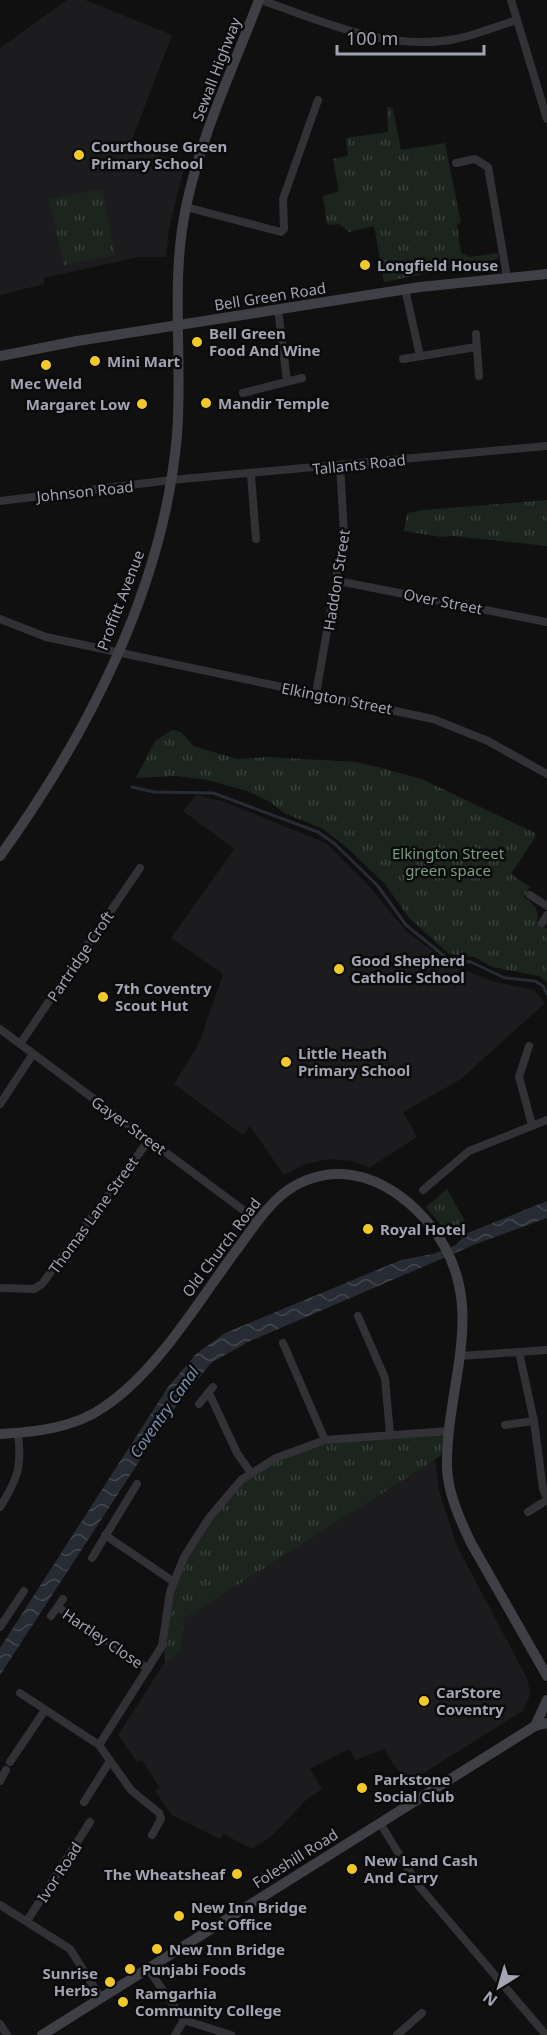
<svg xmlns="http://www.w3.org/2000/svg" width="547" height="2035" viewBox="0 0 547 2035" font-family="'Noto Sans',sans-serif">
<defs>
<pattern id="grass-tufts" width="24" height="20" patternUnits="userSpaceOnUse" patternTransform="scale(1.5)"><rect width="24" height="20" fill="#1c241e"/><path d="M3 7l-1-3M5 7V3M7 7l1-3M15 17l-1-3M17 17v-4M19 17l1-3" fill="none" stroke="#3a413c"/></pattern>
<pattern id="water-waves" width="16" height="10" patternUnits="userSpaceOnUse" patternTransform="scale(1.5)"><rect width="16" height="10" fill="#272c34"/><path d="M0 5q4-4 8 0t8 0" fill="none" stroke="#43484f"/></pattern>
</defs>
<rect width="100%" height="100%" fill="#101011"/>
<!-- built -->
<g fill="#1c1c1e">
<polygon points="67,0 85,0 172,35 130,145 185,164 169,228 166,257 139,257 44,278 44,284 0,295 0,48"/>
<polygon points="196,795 225,802 326,843 369,886 406,931 451,965 495,982 534,990 545,1003 461,1079 403,1112 417,1137 369,1168 354,1161 329,1159 305,1164 284,1175 250,1126 243,1135 174,1084 199,1043 223,974 171,938 234,849 183,811"/>
<polygon points="435,1460 439,1491 457,1546 528,1680 530,1695 523,1711 406,1784 384,1749 356,1760 349,1749 310,1769 322,1789 306,1800 273,1835 252,1849 223,1834 220,1839 172,1815 155,1791 160,1788 142,1760 137,1762 118,1735 165,1662 181,1651 184,1619"/>
</g>
<!-- grass -->
<g fill="url(#grass-tufts)">
<polygon points="387,106 393,109 401,150 445,143 461,223 457,224 461,253 470,257 498,253 498,259 384,282 374,226 349,232 339,224 327,225 323,196 339,191 333,159 348,156 346,138 388,132"/>
<polygon points="102,189 115,255 64,265 49,199"/>
<polygon points="547,500 547,546 453,536 441,537 404,531 407,513 424,510"/>
<path d="M172,730L181,732L194,746L237,759L268,757L356,762L382,768L424,780L535,833L536,836L511,874L530,887L524,897C533,903 540,909 537,921L547,929V982L539,976L492,967L474,957L449,954L409,918L385,884L345,846L323,829L284,813L270,802L247,791L208,780L176,776L136,778L155,741Z"/>
<polygon points="447,1189 468,1226 455,1231 450,1236 426,1207"/>
<polygon points="445,1433 442,1454 435,1460 184,1619 181,1651 165,1662 164,1647 173,1591 184,1563 197,1539 243,1481 278,1460 326,1443"/>
</g>
<!-- water -->
<polygon fill="url(#water-waves)" points="547,1201 547,1218 476,1244 248,1342 211,1363 170,1414 0,1675 0,1648 168,1387 196,1354 225,1333 401,1260 433,1254 456,1245 465,1234"/>
<g fill="none" stroke-linecap="round" stroke-linejoin="round">
<!-- stream -->
<polyline stroke="#272c34" stroke-width="3" points="132,787 154,792 213,793 318,832 335,844 377,885 406,925 448,959 471,962 505,978 535,981 543,986 547,994"/>
<!-- street -->
<g stroke="#313136" stroke-width="8">
<path d="M261,0C324,22 387,52 456,39C476,35 497,26 517,20"/>
<polyline points="511,0 547,119"/>
<polyline points="456,163 475,159 488,167 507,277"/>
<polyline points="186,207 281,232 284,229 283,199 318,100"/>
<polyline points="405,289 420,356"/>
<polyline points="278,309 287,381"/>
<polyline points="476,334 479,376"/>
<polyline points="403,359 476,347"/>
<polyline points="243,393 302,378"/>
<polyline points="251,475 256,539"/>
<polyline points="0,501 171,480 547,446"/>
<polyline points="338,581 547,622"/>
<polyline points="0,619 46,637 433,719 488,741 547,774"/>
<polyline points="316,694 344,533 340,465"/>
<polyline points="530,895 547,906"/>
<polyline points="542,923 547,915"/>
<polyline points="0,1029 258,1221"/>
<polyline points="20,1044 140,868"/>
<polyline points="529,1046 519,1077 532,1125"/>
<polyline points="0,1104 33,1054"/>
<polyline points="423,1190 469,1151 547,1120"/>
<polyline points="0,1288 34,1289 42,1284 149,1140"/>
<polyline points="358,1316 385,1378 390,1434"/>
<polyline points="283,1343 325,1440"/>
<polyline points="519,1352 534,1421 543,1489 547,1498"/>
<polyline points="461,1356 547,1350"/>
<polyline points="209,1393 237,1453 251,1473"/>
<polyline points="199,1404 213,1387"/>
<polyline points="505,1425 534,1421"/>
<path d="M0,1507C18,1479 22,1466 18,1433"/>
<polyline points="528,1512 547,1500"/>
<polyline points="105,1535 174,1582"/>
<polyline points="92,1558 137,1484"/>
<polyline points="58,1607 148,1669"/>
<polyline points="51,1616 63,1599"/>
<polyline points="0,1627 24,1591"/>
<polyline points="20,1693 99,1745 131,1790 159,1813 161,1819 152,1835"/>
<polyline points="99,1745 162,1646 170,1592 184,1557 209,1518 241,1480 276,1458 325,1440 448,1431"/>
<polyline points="10,1762 45,1710"/>
<polyline points="0,1781 6,1770"/>
<polyline points="84,1802 110,1761"/>
<polyline points="380,1823 418,1885 546,2035"/>
<polyline points="0,1905 70,1949 101,1998"/>
<polyline points="27,1921 90,1822"/>
<polyline points="148,1969 184,2020 231,2035"/>
<polyline points="0,2024 7,2035"/>
<polyline points="175,2035 184,2020"/>
<polyline points="397,2035 422,2013"/>
</g>
<!-- secondary -->
<g stroke="#3f4046" stroke-width="10">
<polyline points="0,356 77,341 420,287 547,274"/>
<path d="M0,856C88,734 164,587 177,435C183,359 170,282 186,207C201,135 233,68 259,0"/>
<path d="M0,1434C36,1432 74,1428 104,1407C158,1371 199,1300 238,1248C253,1228 267,1205 288,1190C312,1174 338,1170 365,1178C391,1186 414,1205 430,1225C492,1302 446,1380 447,1466C447,1491 460,1520 471,1543L547,1676"/>
<polyline points="535,1726 547,1700"/>
<polyline points="42,2035 535,1726 547,1723"/>
</g>
</g>
<!-- markers -->
<g fill="#f1c928" stroke="#0b0b0c" stroke-width="2">
<circle cx="79" cy="155" r="6"/>
<circle cx="365" cy="265" r="6"/>
<circle cx="197" cy="342" r="6"/>
<circle cx="95" cy="361" r="6"/>
<circle cx="46" cy="365" r="6"/>
<circle cx="206" cy="403" r="6"/>
<circle cx="142" cy="404" r="6"/>
<circle cx="339" cy="969" r="6"/>
<circle cx="103" cy="997" r="6"/>
<circle cx="286" cy="1062" r="6"/>
<circle cx="368" cy="1229" r="6"/>
<circle cx="424" cy="1701" r="6"/>
<circle cx="362" cy="1788" r="6"/>
<circle cx="352" cy="1869" r="6"/>
<circle cx="237" cy="1874" r="6"/>
<circle cx="179" cy="1916" r="6"/>
<circle cx="157" cy="1949" r="6"/>
<circle cx="130" cy="1969" r="6"/>
<circle cx="110" cy="1982" r="6"/>
<circle cx="123" cy="2002" r="6"/>
</g>
<g text-anchor="middle" dominant-baseline="central" stroke-width="5" stroke-linejoin="round" paint-order="stroke">
<!-- street labels -->
<g font-size="15" fill="#a1a4b2" stroke="#0b0b0c">
<text transform="translate(216 69) rotate(-69)">Sewall Highway</text>
<text transform="translate(270 296) rotate(-9)">Bell Green Road</text>
<text transform="translate(359 464) rotate(-6)">Tallants Road</text>
<text transform="translate(85 491) rotate(-6)">Johnson Road</text>
<text transform="translate(336 580) rotate(-81)">Haddon Street</text>
<text transform="translate(120 600) rotate(-69)">Proffitt Avenue</text>
<text transform="translate(443 601) rotate(11)">Over Street</text>
<text transform="translate(337 698) rotate(11)">Elkington Street</text>
<text transform="translate(80 956) rotate(-56)">Partridge Croft</text>
<text transform="translate(129 1125) rotate(36)">Gayer Street</text>
<text transform="translate(93 1215) rotate(-54)">Thomas Lane Street</text>
<text transform="translate(221 1247) rotate(-53)">Old Church Road</text>
<text transform="translate(103 1638) rotate(34)">Hartley Close</text>
<text transform="translate(295 1858) rotate(-32)">Foleshill Road</text>
<text transform="translate(59 1872) rotate(-57)">Ivor Road</text>
</g>
<!-- poi labels -->
<g font-size="15" font-weight="bold" fill="#a1a4b2" stroke="#0b0b0c" text-anchor="start">
<text x="91" y="146">Courthouse Green<tspan x="91" dy="17">Primary School</tspan></text>
<text x="377" y="265">Longfield House</text>
<text x="209" y="333">Bell Green<tspan x="209" dy="17">Food And Wine</tspan></text>
<text x="107" y="361">Mini Mart</text>
<text x="46" y="383" text-anchor="middle">Mec Weld</text>
<text x="218" y="403">Mandir Temple</text>
<text x="130" y="404" text-anchor="end">Margaret Low</text>
<text x="351" y="960">Good Shepherd<tspan x="351" dy="17">Catholic School</tspan></text>
<text x="115" y="988">7th Coventry<tspan x="115" dy="17">Scout Hut</tspan></text>
<text x="298" y="1053">Little Heath<tspan x="298" dy="17">Primary School</tspan></text>
<text x="380" y="1229">Royal Hotel</text>
<text x="436" y="1692">CarStore<tspan x="436" dy="17">Coventry</tspan></text>
<text x="374" y="1779">Parkstone<tspan x="374" dy="17">Social Club</tspan></text>
<text x="364" y="1860">New Land Cash<tspan x="364" dy="17">And Carry</tspan></text>
<text x="225" y="1874" text-anchor="end">The Wheatsheaf</text>
<text x="191" y="1907">New Inn Bridge<tspan x="191" dy="17">Post Office</tspan></text>
<text x="169" y="1949">New Inn Bridge</text>
<text x="142" y="1969">Punjabi Foods</text>
<text x="98" y="1973" text-anchor="end">Sunrise<tspan x="98" dy="17">Herbs</tspan></text>
<text x="135" y="1993">Ramgarhia<tspan x="135" dy="17">Community College</tspan></text>
</g>
<!-- park labels -->
<g font-size="15" fill="#789d7f" stroke="#0b0b0c">
<text x="448" y="853">Elkington Street<tspan x="448" dy="17">green space</tspan></text>
</g>
<!-- water labels -->
<g font-size="16" font-style="italic" fill="#778dae" stroke="#0b0b0c">
<text transform="translate(164 1412) rotate(-55)">Coventry Canal</text>
</g>
</g>
<!-- north arrow -->
<g transform="translate(499 1987) rotate(217)" stroke="#0b0b0c" stroke-width="4.5" paint-order="stroke">
<path d="M0-4.5L10 22L0 15L-10 22Z" fill="#a1a4b2"/>
<text y="-9" font-size="16" font-weight="bold" text-anchor="middle" fill="#a1a4b2">N</text>
</g>
<!-- scale -->
<path d="M337 45v9h147v-9" fill="none" stroke="#a1a4b2" stroke-width="3"/>
<text x="346" y="45" font-size="18" fill="#a1a4b2" stroke="#0b0b0c" stroke-width="4.5" paint-order="stroke">100 m</text>
</svg>
